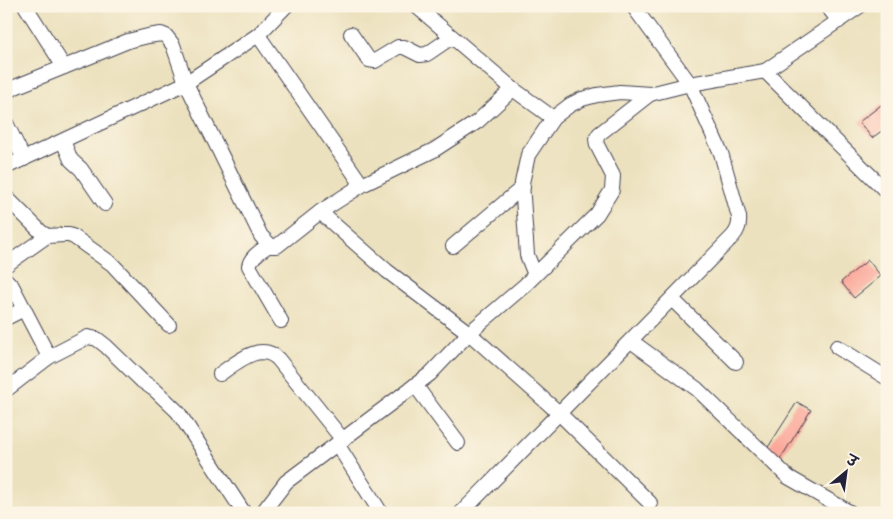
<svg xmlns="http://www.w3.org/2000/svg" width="893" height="519" viewBox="0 0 893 519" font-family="'Comic Neue','Playpen Sans Deva',sans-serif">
<rect width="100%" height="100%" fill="#fcf5e5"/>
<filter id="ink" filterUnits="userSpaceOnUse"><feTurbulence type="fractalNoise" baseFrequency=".02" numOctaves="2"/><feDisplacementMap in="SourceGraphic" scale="10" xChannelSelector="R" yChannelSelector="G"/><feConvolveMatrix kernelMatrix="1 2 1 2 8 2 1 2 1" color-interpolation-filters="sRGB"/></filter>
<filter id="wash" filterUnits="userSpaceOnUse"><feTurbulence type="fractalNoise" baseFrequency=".0096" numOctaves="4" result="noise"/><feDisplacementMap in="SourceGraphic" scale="20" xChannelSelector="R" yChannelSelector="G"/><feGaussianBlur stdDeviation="1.12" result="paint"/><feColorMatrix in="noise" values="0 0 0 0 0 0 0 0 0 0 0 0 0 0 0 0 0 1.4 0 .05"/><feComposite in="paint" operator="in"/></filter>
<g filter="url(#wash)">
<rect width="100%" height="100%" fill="#ece1be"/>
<g id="blocks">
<!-- building -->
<g fill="#fba698">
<polygon points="885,102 887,104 887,127 872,138 859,122"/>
<polygon points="868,260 881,276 854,298 841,282"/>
<polygon points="797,402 811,410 779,461 765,452"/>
</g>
</g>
</g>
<g filter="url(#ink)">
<use href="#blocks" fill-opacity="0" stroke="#403f4f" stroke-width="1"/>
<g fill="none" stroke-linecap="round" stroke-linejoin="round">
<defs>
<g id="minor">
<polyline points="28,6 26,7 64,67"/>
<polyline points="416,6 513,89 553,118"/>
<polyline points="827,6 839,21"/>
<polyline points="351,34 369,60 375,61 398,47 404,47 420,55 427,54 452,37"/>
<polyline points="258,35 362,185"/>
<polyline points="765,71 887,192"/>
<polyline points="513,89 477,122 434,150 362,185 320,212 387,271 469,333 559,413 650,503"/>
<polyline points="6,93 15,87 128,41 148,36 161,34 166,36 173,45 186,83 261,236 271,246 277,246 320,212"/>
<polyline points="6,123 24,159"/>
<polyline points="63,141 71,160 81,169 105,204"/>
<polyline points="6,167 186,83 258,35 286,6"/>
<polyline points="6,197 41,232 47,236 64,235 69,235 74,237 112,264 169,325"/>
<path d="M269,245C261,251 251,256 249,266L281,321"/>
<polyline points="453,246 523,187"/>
<polyline points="6,265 47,236"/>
<polyline points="535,275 527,255 522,183 528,155 553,118 570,105 582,99 597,95 620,92 650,94 690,84 765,71 860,6"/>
<polyline points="6,280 12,286 49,357"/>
<polyline points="672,299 736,362"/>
<polyline points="6,318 24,309"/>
<polyline points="631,341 697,389 788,477 851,513"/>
<polyline points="837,347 887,378"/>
<path d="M220,374C236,363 260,341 278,359L343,440"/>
<polyline points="415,385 458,443"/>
<polyline points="6,390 49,357 88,337 97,339 106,346 142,381 155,390 178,412 244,513"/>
<polyline points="337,444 381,513"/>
<polyline points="262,513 286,482 430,374 469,333 525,285 597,214 612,190 613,176 597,145 596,139 599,134 650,94"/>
<path d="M461,513L733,236C738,230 740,225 739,217L721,153L690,84L633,6"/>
</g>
</defs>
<!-- minor casing -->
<use href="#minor" stroke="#403f4f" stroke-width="16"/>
<!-- minor -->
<use href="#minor" stroke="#fff" stroke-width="14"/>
</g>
</g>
<!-- margin -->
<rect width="893" height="519" fill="none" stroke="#fcf5e5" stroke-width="25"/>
<!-- north arrow -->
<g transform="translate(846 472) rotate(29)" stroke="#fcf5e5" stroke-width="4" paint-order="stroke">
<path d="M0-4L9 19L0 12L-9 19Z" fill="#22223b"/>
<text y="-8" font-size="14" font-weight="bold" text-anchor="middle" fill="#22223b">उ</text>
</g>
</svg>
